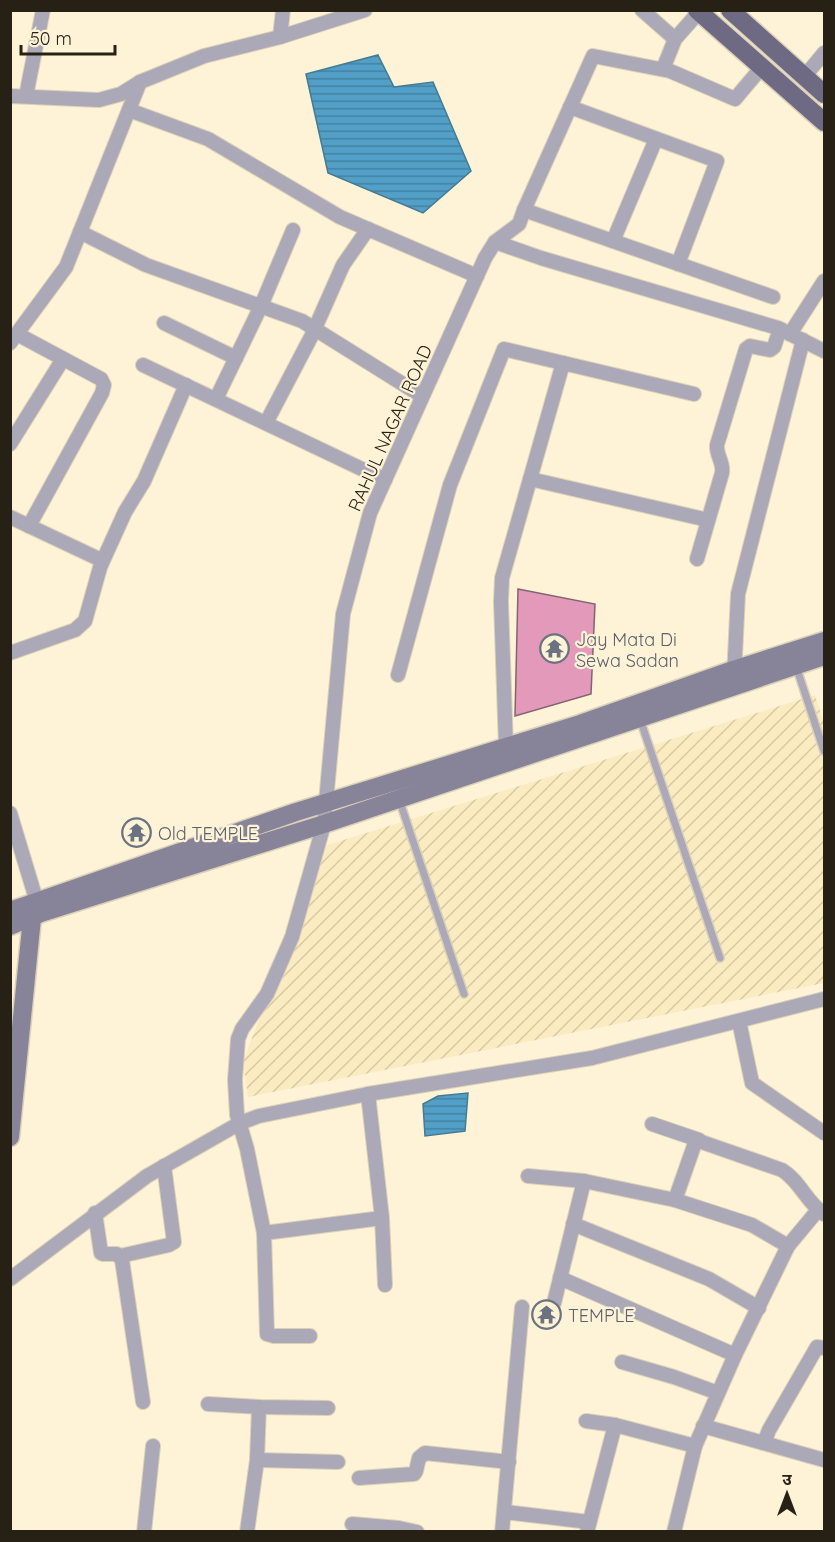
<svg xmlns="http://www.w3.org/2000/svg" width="835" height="1542" viewBox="0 0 835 1542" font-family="Quicksand,'Noto Sans Devanagari',sans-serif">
<defs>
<pattern id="industrial-furrows" width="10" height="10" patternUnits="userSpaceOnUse" patternTransform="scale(1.5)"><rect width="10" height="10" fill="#fbebc0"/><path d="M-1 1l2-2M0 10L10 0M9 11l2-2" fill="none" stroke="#d7c9a4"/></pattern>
<pattern id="water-rules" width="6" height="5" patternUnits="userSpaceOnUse" patternTransform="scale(1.5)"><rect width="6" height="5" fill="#52a0c7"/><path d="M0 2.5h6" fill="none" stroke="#4482a0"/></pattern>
</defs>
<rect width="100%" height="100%" fill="#fef3d7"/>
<!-- industrial -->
<polygon fill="url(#industrial-furrows)" points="815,695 824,723 824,983 248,1097 243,1062 324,846"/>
<!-- water -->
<g fill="url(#water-rules)" stroke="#457a91" stroke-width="1.5">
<polygon points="378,55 394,87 433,82 471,171 423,213 328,173 306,74"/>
<polygon points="468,1093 465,1131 425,1136 423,1104 438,1096"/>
</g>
<!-- building -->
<polygon fill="#e39aba" stroke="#846271" stroke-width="1.5" points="518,589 595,604 591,694 515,716"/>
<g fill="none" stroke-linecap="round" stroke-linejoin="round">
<defs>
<g id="service">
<polyline points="796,666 824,751"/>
<polyline points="640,719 720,958"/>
<polyline points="399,799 464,994"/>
</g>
<g id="minor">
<polyline points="642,10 675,39"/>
<polyline points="280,37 283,10"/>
<polyline points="762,67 735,99 670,71 593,56 524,210 773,297"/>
<polyline points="663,69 675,39 699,12"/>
<polyline points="804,77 824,53"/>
<polyline points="10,96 99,100 121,94 140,82 204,56 280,37 365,10"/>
<polyline points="26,96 43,10"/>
<polyline points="570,107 717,161 678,264"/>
<polyline points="129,110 208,139 340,217 477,276"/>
<polyline points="80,232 146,265 302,321 422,396"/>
<polyline points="613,241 656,139"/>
<polyline points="495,242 541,258 778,328 824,351"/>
<polyline points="164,323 236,358"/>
<polyline points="17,334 101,379 104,385 102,393 29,526"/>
<polyline points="790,334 824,281"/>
<polyline points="10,343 66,267 140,82"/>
<polyline points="143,365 385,480"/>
<polyline points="216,399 261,306 293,230"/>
<polyline points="266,423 312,335 343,265 368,229"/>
<polyline points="10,444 63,359"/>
<polyline points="530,479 708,520"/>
<polyline points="10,517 99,559 101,564 85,621 75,630 10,653"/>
<path d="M697,559L722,473C724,462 716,456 717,445L746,349L750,346L770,350L774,347L780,329"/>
<polyline points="101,565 125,512 144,481 186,385"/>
<polyline points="398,675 450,485 504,349 694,394"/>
<polyline points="734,677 738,594 803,340"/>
<polyline points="506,748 501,602 502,578 563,363"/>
<polyline points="10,813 39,909"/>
<polyline points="739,1021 752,1083 824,1133"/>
<polyline points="368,1094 592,1058 824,999"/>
<polyline points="652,1124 699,1140"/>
<polyline points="528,1176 584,1181 675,1200 752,1225 788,1246 735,1355 695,1446 674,1532"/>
<path d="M675,1200L696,1140L782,1170C800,1181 807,1203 824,1214"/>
<polyline points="95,1213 101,1253 103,1254 117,1254 122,1260 143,1402"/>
<polyline points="573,1224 709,1279 759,1308"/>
<polyline points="264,1233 247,1149 237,1115 235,1080 238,1039 242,1029 267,994 292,937 324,824 343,614 370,513 485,258 495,242 519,224 524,210"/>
<polyline points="788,1246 818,1210"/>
<polyline points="120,1256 169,1245 174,1242 164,1166"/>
<polyline points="560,1278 735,1355"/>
<polyline points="10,1279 147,1176 240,1123 259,1116 368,1094 382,1218 385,1285"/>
<polyline points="554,1303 584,1181"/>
<polyline points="310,1336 274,1336 267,1334 264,1233 382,1218"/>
<polyline points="622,1362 674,1377 718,1393"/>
<polyline points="208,1404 259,1407 328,1408"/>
<polyline points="586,1421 615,1425 695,1446"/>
<polyline points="703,1426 824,1460"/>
<polyline points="764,1443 769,1430 817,1347 824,1348"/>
<polyline points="257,1460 338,1462"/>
<polyline points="359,1478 414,1474 416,1471 419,1458 425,1453 509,1462"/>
<polyline points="505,1512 589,1522"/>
<polyline points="352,1524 399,1528 417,1532"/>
<polyline points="144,1532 153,1446"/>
<polyline points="247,1532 257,1460 259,1407"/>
<polyline points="502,1532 522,1307"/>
<polyline points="587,1532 615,1425"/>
</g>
<g id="secondary">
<polyline points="10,911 296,812 580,724 733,670 824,641"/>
<polyline points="10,926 41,913 324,824 824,656"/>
<polyline points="10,1137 32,918"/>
</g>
<g id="primary">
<polyline points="697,10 824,122"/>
<polyline points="730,10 824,94"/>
</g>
</defs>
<!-- service casing -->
<use href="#service" stroke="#dbd1b8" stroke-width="10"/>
<!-- minor casing -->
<use href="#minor" stroke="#dbd1b8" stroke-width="16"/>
<!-- secondary casing -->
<use href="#secondary" stroke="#dbd1b8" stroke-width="21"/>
<!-- primary casing -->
<use href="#primary" stroke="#dbd1b8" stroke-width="21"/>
<!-- service -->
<use href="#service" stroke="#aba8b7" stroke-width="7"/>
<!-- minor -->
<use href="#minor" stroke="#aba8b7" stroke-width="14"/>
<!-- secondary -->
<use href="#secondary" stroke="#878499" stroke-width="18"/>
<!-- primary -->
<use href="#primary" stroke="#6e6a84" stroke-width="18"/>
</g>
<!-- icons -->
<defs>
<symbol id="temple-ring" viewBox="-11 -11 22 22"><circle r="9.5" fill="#fef3d7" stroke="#6b7280" stroke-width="1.5"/><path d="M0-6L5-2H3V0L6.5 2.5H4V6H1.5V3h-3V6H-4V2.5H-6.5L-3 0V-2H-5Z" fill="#6b7280"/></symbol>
</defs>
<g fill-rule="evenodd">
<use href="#temple-ring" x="538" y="632" width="33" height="33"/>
<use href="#temple-ring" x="120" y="816" width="33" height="33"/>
<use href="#temple-ring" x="530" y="1298" width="33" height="33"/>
</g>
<g text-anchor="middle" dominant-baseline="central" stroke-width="4.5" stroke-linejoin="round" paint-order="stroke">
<!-- street labels -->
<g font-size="18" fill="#262114" stroke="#fef3d7">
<text transform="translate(390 428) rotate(-66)">RAHUL NAGAR ROAD</text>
</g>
<!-- worship labels -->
<g font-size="18" fill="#5b616d" stroke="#fef3d7" text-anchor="start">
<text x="576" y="639">Jay Mata Di<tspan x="576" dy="21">Sewa Sadan</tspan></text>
<text x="158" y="833">Old TEMPLE</text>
<text x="568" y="1315">TEMPLE</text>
</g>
</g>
<!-- border -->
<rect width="835" height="1542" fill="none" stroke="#262114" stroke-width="24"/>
<!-- north arrow -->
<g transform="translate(787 1494)" stroke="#fef3d7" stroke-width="4.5" paint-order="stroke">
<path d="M0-4.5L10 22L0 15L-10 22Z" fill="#262114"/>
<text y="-9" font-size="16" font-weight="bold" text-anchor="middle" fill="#262114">उ</text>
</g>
<!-- scale -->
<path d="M21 45v9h94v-9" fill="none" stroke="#262114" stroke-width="3"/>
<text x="30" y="45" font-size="18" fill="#262114" stroke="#fef3d7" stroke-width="4.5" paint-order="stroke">50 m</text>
</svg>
